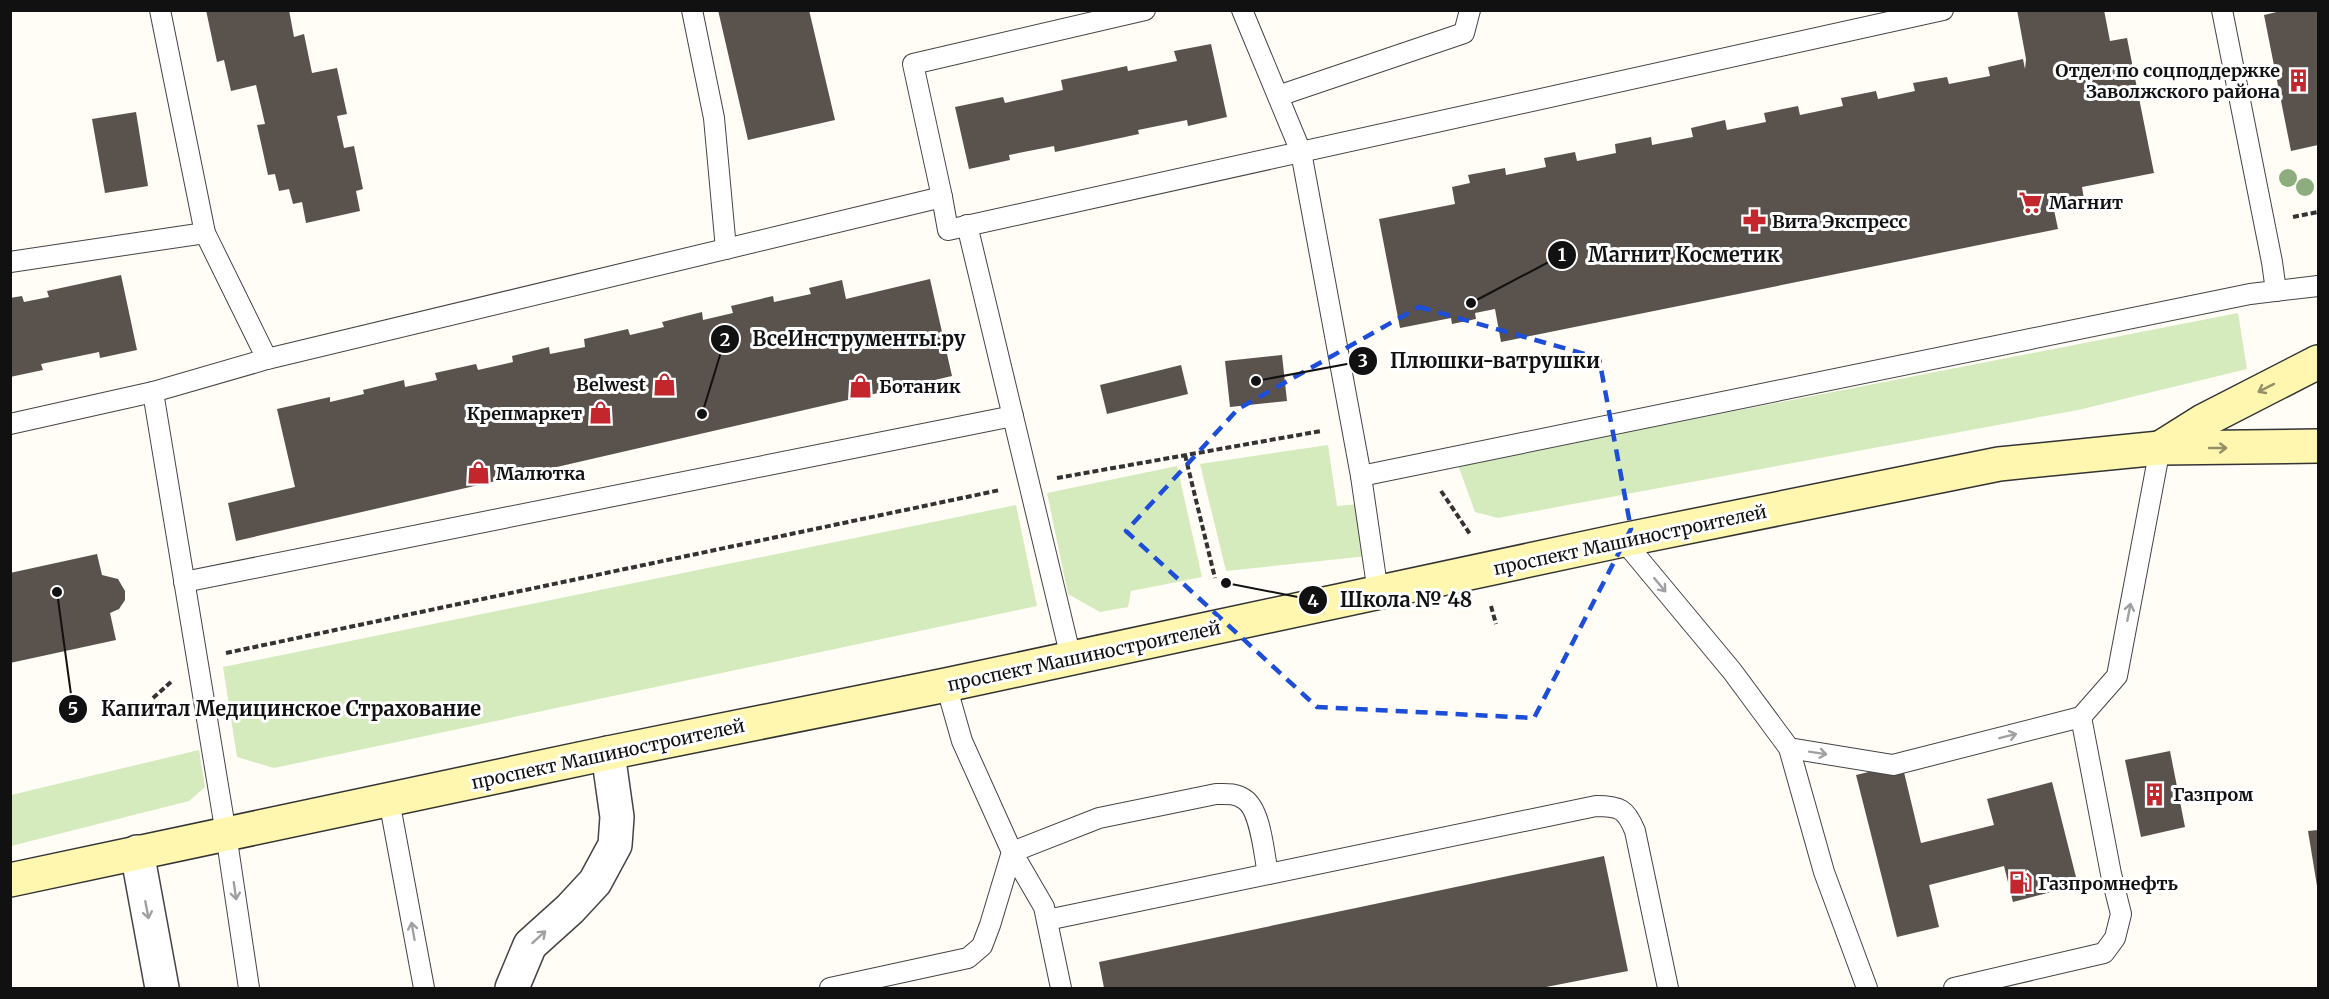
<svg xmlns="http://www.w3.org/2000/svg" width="2329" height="999" viewBox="0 0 2329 999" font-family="Merriweather,serif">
<rect width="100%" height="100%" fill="#fffdf5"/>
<!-- green -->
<g fill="#d5ebbd">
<polygon points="2238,313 2247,369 2078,410 1498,518 1475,512 1458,465"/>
<polygon points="1328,445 1337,506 1359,504 1368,556 1226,571 1200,464"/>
<polygon points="1177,466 1202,577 1131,591 1128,607 1100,612 1068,594 1047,493"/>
<polygon points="1016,505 1037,606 274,768 237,757 223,667"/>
<polygon points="199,750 205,787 189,801 11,846 11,795"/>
</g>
<!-- building -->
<g fill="#5a524d">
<polygon points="206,10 289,10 294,37 304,34 312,73 337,68 347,114 337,116 344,148 354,146 363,189 356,191 360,211 306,223 302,202 293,204 289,189 279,191 275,174 268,175 257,125 265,124 256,85 231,91 224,60 217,62"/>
<polygon points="718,10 809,10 835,120 748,140"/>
<polygon points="2017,10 2104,10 2110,41 2127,38 2154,173 2082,187 2084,199 2053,205 2058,229 1501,342 1495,309 1475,313 1476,319 1452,324 1451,318 1400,328 1379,219 1455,204 1452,187 1470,183 1468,175 1505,168 1506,175 1546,167 1544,158 1575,152 1577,161 1616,153 1615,144 1651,137 1652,145 1693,137 1691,128 1725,120 1727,130 1766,122 1764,113 1798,106 1800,115 1843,106 1841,98 1876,91 1878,99 1915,91 1913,83 1947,77 1949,84 1990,76 1988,67 2023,59 2025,69 2026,59"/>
<polygon points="2285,10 2318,10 2318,145 2291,151 2264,15"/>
<polygon points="1211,44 1227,117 1188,126 1187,120 1138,130 1139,134 1055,152 1054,146 1009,155 1010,160 969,169 955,107 1003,97 1005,103 1063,90 1061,80 1127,66 1128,71 1177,61 1174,51"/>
<polygon points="136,112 148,186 105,193 92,119"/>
<polygon points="121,275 137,350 100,358 99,352 41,364 43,370 10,377 10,298 22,296 24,302 49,297 47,291"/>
<polygon points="930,279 952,376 236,541 228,503 295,487 277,409 330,397 330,402 364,394 363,390 404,380 405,387 437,380 435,373 476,364 478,370 513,362 512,356 549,347 550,354 585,347 584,339 628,329 630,335 664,327 662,322 702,312 703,320 733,313 731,306 773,296 774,302 811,294 809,288 842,280 846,299"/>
<polygon points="1282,355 1287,401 1230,407 1225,361"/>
<polygon points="1181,365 1188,394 1107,414 1100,385"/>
<polygon points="97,554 102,575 118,579 125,591 125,600 119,609 110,613 116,640 10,663 10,573"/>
<polygon points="2170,751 2185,827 2141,837 2125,760"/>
<polygon points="1902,764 1921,843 1994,825 1987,799 2052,782 2078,885 2013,902 2004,866 1929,885 1939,927 1897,937 1856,775"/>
<polygon points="2318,830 2318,886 2317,886 2308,831"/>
<polygon points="1604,856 1628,971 1541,988 1104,988 1099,962"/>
</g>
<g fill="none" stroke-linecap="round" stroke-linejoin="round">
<defs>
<g id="lane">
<polyline points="160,10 205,233 267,359"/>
<polyline points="692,10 714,118 726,249"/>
<polyline points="1242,10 1301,152 1361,476 1378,593"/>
<polyline points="2222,10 2272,262 2276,291"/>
<polyline points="1278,96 1464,33 1470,10"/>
<polyline points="942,197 913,64 1145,10"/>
<polyline points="967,225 1071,658"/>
<polyline points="10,262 205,233"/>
<polyline points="153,392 226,834 249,988"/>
<polyline points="10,424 153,392 267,359 942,197 948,230 1943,10"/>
<polyline points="1361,476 2250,294 2318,286"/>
<polyline points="1623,540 1732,671 1789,748 1893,765 2081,717 2117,676 2160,448"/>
<polyline points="184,582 1013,416"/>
<polyline points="946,685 962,741 1012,852 1044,907 1061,988"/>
<polyline points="1789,748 1824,872 1867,988"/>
<polyline points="389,800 424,988"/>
<path d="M1047,920L1596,806C1620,806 1626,809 1635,831L1668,988"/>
<path d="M830,988L968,958L982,946L990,925L1012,852L1099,818L1216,794C1226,794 1235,793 1244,799C1261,809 1264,855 1268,874"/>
<polyline points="1954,988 2104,953 2115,938 2121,914 2111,874 2081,717"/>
</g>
<g id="street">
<polyline points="137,852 162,988"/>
<polyline points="512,988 530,945 570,909 595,882 615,845 617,817 608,753"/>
</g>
<g id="secondary">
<polyline points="2160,448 2203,421 2318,362"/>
<polyline points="10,880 608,753 946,685 1623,540 1999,464 2160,448 2318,446"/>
</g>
</defs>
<!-- lane casing -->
<use href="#lane" stroke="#444" stroke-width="22"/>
<!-- street casing -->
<use href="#street" stroke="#444" stroke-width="36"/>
<!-- secondary casing -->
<use href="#secondary" stroke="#333" stroke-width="36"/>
<!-- path -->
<g stroke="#333" stroke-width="4" stroke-dasharray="6 3" stroke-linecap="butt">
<polyline points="2293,217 2318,212"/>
<polyline points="1185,455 1215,578"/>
<polyline points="1057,478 1321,431"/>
<polyline points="1441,491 1470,534"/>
<polyline points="1491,606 1496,624"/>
<polyline points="226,653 1000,490"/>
<polyline points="153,698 171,682"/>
</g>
<!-- lane -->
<use href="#lane" stroke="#fff" stroke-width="20"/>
<!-- street -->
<use href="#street" stroke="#fff" stroke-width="33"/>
<!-- secondary -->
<use href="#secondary" stroke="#fff6b0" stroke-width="33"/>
</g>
<!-- trees -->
<g fill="#8dad7f">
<circle cx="2288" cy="178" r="9"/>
<circle cx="2305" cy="187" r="9"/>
</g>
<!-- one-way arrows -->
<defs><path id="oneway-shaft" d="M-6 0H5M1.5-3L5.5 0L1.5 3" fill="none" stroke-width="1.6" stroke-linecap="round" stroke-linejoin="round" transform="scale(1.5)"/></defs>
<g stroke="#948f68">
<use href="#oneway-shaft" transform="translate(2266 388) rotate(153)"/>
<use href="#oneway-shaft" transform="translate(2218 448)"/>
</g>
<g stroke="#a0a0a0">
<use href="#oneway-shaft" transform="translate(1660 585) rotate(50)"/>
<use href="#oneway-shaft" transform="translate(2129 612) rotate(-79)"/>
<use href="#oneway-shaft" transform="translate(2008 736) rotate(-14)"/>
<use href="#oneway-shaft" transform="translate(1818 753) rotate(9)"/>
<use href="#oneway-shaft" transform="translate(235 891) rotate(82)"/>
<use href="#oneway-shaft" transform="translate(147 910) rotate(79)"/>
<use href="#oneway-shaft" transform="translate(413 931) rotate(-100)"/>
<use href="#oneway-shaft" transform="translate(539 937) rotate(-42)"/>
</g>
<!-- marked area -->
<path fill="none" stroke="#1d4ed8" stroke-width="4.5" stroke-dasharray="12 8" stroke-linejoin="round" d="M1419,307L1599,358L1631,529L1534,718L1317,707L1126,531L1238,409Z"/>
<!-- icons -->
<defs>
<symbol id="building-bare" viewBox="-9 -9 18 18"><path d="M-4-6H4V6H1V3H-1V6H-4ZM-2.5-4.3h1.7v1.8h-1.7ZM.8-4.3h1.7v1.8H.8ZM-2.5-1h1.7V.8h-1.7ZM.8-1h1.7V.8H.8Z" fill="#c4262e" stroke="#fff" stroke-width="2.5" paint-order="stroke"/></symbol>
<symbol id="supermarket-bare" viewBox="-9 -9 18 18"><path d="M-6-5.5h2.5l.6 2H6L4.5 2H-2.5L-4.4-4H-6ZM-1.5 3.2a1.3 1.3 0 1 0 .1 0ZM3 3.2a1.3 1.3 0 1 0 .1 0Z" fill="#c4262e" stroke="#fff" stroke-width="2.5" paint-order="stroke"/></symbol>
<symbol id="pharmacy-bare" viewBox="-9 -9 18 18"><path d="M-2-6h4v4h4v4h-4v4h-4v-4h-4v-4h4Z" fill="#c4262e" stroke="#fff" stroke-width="2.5" paint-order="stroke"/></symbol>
<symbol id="shop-bare" viewBox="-9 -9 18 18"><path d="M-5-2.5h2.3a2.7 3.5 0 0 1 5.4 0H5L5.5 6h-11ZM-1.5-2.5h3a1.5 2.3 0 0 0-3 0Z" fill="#c4262e" stroke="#fff" stroke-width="2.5" paint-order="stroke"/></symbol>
<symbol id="fuel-bare" viewBox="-9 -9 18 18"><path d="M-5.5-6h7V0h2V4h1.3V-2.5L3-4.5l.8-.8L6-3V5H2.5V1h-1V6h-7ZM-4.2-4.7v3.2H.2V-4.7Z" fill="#c4262e" stroke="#fff" stroke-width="2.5" paint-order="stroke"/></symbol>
</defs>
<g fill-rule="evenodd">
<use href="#building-bare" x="2282" y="64" width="33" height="33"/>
<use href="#supermarket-bare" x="2014" y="186" width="33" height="33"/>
<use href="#pharmacy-bare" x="1738" y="204" width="33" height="33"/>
<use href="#shop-bare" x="648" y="368" width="33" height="33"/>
<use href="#shop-bare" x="844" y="370" width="33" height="33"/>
<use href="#shop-bare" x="584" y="396" width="33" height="33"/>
<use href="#shop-bare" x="462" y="456" width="33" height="33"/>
<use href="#building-bare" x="2138" y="778" width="33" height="33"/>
<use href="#fuel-bare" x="2004" y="866" width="33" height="33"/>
</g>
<g text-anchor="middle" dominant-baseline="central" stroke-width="6" stroke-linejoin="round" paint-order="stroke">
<!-- poi labels -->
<g font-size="18" font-weight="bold" fill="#111" stroke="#fff" text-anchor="start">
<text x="2280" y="70" text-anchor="end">Отдел по соцподдержке<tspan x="2280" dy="21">Заволжского района</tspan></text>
<text x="2049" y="202">Магнит</text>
<text x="1772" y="221">Вита Экспресс</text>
<text x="646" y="384" text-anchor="end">Belwest</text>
<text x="879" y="386">Ботаник</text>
<text x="582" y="413" text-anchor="end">Крепмаркет</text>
<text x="496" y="473">Малютка</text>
<text x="2173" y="794">Газпром</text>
<text x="2038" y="883">Газпромнефть</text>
</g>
<!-- street labels -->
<g font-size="18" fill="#111" stroke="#fff">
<text transform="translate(1630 540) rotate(-12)">проспект Машиностроителей</text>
<text transform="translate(1084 656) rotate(-12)">проспект Машиностроителей</text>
<text transform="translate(608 754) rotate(-12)">проспект Машиностроителей</text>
</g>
</g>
<!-- callouts -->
<path fill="none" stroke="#111" stroke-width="2" d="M1471 303L1562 255M702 414L725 339M1256 381L1363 361M1226 583L1313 600M57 592L73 709"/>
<g fill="#111" stroke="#fff" stroke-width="2">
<circle cx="1471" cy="303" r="6"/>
<circle cx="702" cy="414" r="6"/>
<circle cx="1256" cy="381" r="6"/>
<circle cx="1226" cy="583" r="6"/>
<circle cx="57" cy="592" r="6"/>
<circle cx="1562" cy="255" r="15"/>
<circle cx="725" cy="339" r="15"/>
<circle cx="1363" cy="361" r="15"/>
<circle cx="1313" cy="600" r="15"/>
<circle cx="73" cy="709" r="15"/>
</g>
<g font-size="18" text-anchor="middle" font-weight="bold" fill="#fff">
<text x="1562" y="261">1</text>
<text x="725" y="346">2</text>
<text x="1363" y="367">3</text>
<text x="1313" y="607">4</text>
<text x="73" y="715">5</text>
</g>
<g font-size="20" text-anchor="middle" font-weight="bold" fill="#111" stroke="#fff" stroke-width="6" stroke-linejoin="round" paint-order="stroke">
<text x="1684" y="262">Магнит Косметик</text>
<text x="859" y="346">ВсеИнструменты.ру</text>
<text x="1495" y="368">Плюшки-ватрушки</text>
<text x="1406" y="607">Школа № 48</text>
<text x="291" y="716">Капитал Медицинское Страхование</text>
</g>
<!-- border -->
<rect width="2329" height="999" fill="none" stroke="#111111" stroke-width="24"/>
</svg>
